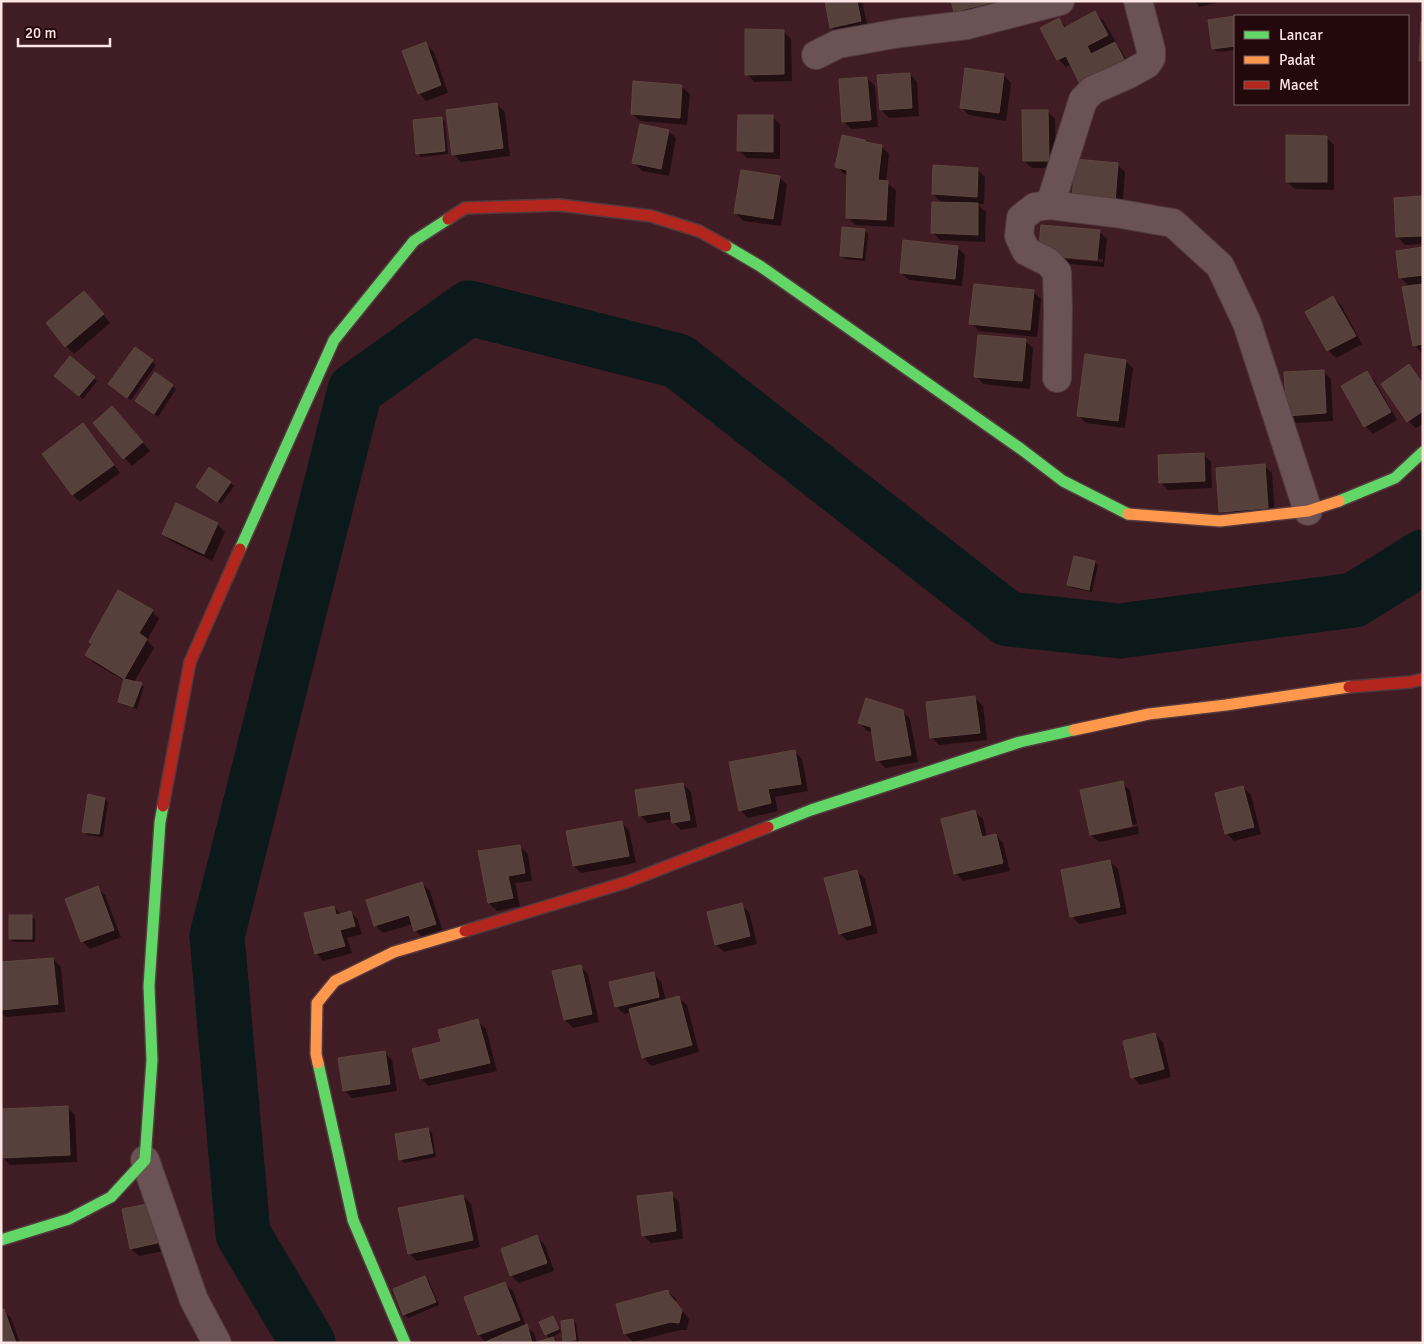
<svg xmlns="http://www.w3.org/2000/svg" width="1424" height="1344" viewBox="0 0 1424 1344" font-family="Signika,sans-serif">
<rect width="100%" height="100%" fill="#401d24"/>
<!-- shadow -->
<g fill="#0007" fill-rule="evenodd">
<polygon points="826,1 862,1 868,29 839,35 831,27"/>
<polygon points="952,1 1004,1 1005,8 963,19 955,12"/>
<polygon points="1195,1 1224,1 1199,7"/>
<polygon points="1095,13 1103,20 1133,71 1071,64 1066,67 1058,59 1059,20 1067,28"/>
<polygon points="1235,18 1235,50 1217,52 1214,49 1210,21"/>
<polygon points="783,31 791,39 792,81 754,82 747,74"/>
<polygon points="426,44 434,52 448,93 426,101 419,93"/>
<polygon points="910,74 917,82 919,116 889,118 881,110"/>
<polygon points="1004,75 1011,83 1006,121 969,115 961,107"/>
<polygon points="867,78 875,86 878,127 851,129 843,121"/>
<polygon points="682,87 690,94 687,125 640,121 632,114"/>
<polygon points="497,104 505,112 510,156 461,162 453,154"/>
<polygon points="1047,111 1055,119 1056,168 1032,168 1024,161"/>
<polygon points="772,117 780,124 780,159 747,158 739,151"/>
<polygon points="442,118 445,122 448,154 421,157 418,153"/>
<polygon points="668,131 676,138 669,176 642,171 634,163"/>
<polygon points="1326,137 1334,145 1334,190 1295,189 1287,182"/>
<polygon points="867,144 881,146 889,154 886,182 896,190 894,227 855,225 847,217 848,175 844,174 837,166"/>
<polygon points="1117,164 1125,172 1122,210 1081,206"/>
<polygon points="977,169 985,177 984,204 977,204 986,212 985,242 940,240 932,232 942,203 933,194"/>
<polygon points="779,177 787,185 781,226 743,221 736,213"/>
<polygon points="1423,198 1423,244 1405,245 1398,237"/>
<path d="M1042,226L1099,231L1107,239L1104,267L1047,262L1039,254ZM1046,254L1103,259V262L1046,257Z"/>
<polygon points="864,230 868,234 865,261 845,259 841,256"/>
<polygon points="957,247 965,255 962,286 909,280 901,273"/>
<polygon points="1423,249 1423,353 1422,353 1414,345 1417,284 1408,285 1400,277"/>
<polygon points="1033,292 1041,299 1037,337 979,331 971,323"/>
<polygon points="1333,297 1341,305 1362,344 1336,358 1328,350 1307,312"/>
<polygon points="92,301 110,323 74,354 66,346"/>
<polygon points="1025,341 1033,348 1030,389 983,384 976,376"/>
<polygon points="135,349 156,365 131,400 114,388"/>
<polygon points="1125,361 1133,368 1125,428 1086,423 1078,415"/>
<polygon points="1409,366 1423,382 1423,424 1416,428 1408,421"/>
<polygon points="1323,371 1331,379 1333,421 1296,423 1288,415"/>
<polygon points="1366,372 1374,380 1397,420 1373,434 1365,426 1342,387"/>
<polygon points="94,378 97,381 83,399 59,380"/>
<polygon points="172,386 176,389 158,417 137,401"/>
<polygon points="120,415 150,451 132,466 94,423"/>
<polygon points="83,425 91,433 120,473 80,502 73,495"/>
<polygon points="1203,454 1211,462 1212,488 1168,490 1161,483"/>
<polygon points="1264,466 1272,473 1275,516 1228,519"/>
<polygon points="230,483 234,486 221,504 197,487"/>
<polygon points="217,524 225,532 212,561 171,541 163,534"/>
<polygon points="1075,558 1095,562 1098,566 1092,592 1072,588 1069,584"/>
<polygon points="152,611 159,619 147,640 154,648 134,682 141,684 144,687 137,709 123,705 119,701 125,681 94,663 87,655"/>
<polygon points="975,698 983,706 987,740 939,745 931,737"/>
<polygon points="902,711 910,719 918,762 885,768 878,760 873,732 867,731 860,723"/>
<polygon points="794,751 802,759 808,791 775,797 778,811 748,818 740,810"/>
<polygon points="1122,783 1130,790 1137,824 1095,833 1095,835 1138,826 1139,834 1099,842 1091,835"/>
<polygon points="683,784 691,792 697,827 681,830 673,822 673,819 648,823 640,815"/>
<polygon points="1243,787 1251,795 1261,834 1234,841 1226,833"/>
<polygon points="105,799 108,802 103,837 87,835 84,831"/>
<polygon points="975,812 983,819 987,837 996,835 1003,843 1010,871 963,881 955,873"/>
<polygon points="621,822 629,830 636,863 581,873 574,866"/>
<polygon points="520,846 528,854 532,881 515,883 520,906 497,911 489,903 479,852"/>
<polygon points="1110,861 1118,869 1127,914 1079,924 1072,916"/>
<polygon points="857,871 865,879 878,933 847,941 840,933"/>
<polygon points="422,884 430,891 443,932 423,938 415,930 413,924 383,933 375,925"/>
<polygon points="97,888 105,895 121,937 90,949 82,941"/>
<polygon points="741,905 749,912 757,944 724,952 716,945"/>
<polygon points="334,907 342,915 351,912 358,920 362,934 347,938 352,953 323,961 316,953"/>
<polygon points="31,916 35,920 35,942 14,942 10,939"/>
<polygon points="53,959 61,967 65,1012 6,1017 1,1012 1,964"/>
<polygon points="580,966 588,974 599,1022 573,1028 565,1020 554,972"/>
<polygon points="654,974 661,982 666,1001 679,998 687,1005 699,1052 651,1066 644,1058 631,1012 624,1014 616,1006"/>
<polygon points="478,1021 486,1029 497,1071 428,1086 421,1078 443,1043"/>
<polygon points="1155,1034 1163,1042 1171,1077 1140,1085 1133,1077"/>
<polygon points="384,1052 392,1060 397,1091 352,1098 344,1090"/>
<polygon points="67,1107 75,1115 77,1162 10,1165 2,1157"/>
<polygon points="428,1129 432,1133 436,1157 404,1163 401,1159"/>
<polygon points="671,1194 679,1202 683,1239 651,1243 643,1235"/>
<polygon points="463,1196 471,1204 480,1247 417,1261 409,1253"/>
<polygon points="123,1210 173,1249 139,1256 131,1249"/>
<polygon points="537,1237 545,1245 554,1271 519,1283 511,1276 502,1249"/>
<polygon points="425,1277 429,1281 439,1305 408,1318 404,1315"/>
<polygon points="505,1284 513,1291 526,1326 534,1333 537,1343 486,1343 479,1335 466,1298"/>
<polygon points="668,1291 676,1299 676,1303 689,1319 687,1330 680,1330 633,1342 625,1334 618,1305"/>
<polygon points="4,1311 11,1318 20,1343 1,1343"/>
<polygon points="553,1318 556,1321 561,1332 552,1337 558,1343 538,1343 550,1339 546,1334"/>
<polygon points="573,1320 576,1324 579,1343 567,1343 564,1340"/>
</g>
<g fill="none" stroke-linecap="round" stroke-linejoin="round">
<!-- river -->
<polyline stroke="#0c191a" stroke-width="55" points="308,1343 243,1234 217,936 355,390 469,308 678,361 1008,619 1120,631 1354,600 1423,557"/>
</g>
<!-- building -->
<g fill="#56403b" stroke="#5f473e">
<polygon points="825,1 857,1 861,21 830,28"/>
<polygon points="951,1 997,1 954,12"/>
<polygon points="1095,11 1108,35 1087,46 1091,54 1115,42 1126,63 1081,86 1066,56 1057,60 1040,28 1059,18 1064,28"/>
<polygon points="1235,16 1235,46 1212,49 1208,20"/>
<polygon points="1421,22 1423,22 1423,61 1419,61"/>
<polygon points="745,29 784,30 784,74 745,75"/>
<polygon points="426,42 441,85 418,94 402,51"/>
<polygon points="965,68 1004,74 999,113 960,108"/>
<polygon points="910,73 912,108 880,110 877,75"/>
<polygon points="867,77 871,120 842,122 839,79"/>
<polygon points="633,81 682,85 680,118 631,114"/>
<polygon points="497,103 503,148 452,155 446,110"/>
<polygon points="1022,110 1048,110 1049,161 1023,161"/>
<polygon points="738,115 773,115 773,152 737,151"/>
<polygon points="442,117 445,151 416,154 413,120"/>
<polygon points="640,124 669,130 661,169 632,163"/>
<polygon points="842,135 865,140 865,142 882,145 878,180 888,181 886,220 846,218 847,170 835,167"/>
<polygon points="1286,135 1327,136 1327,182 1286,182"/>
<polygon points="1075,159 1118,163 1115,203 1072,199"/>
<polygon points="933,165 978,168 977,197 932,194"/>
<polygon points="741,170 780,176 773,219 734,213"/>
<polygon points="1423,196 1423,236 1396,237 1394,198"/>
<polygon points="932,202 978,203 978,235 931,233"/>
<polygon points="1041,225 1100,230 1097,260 1038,255"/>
<polygon points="842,227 865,229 862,258 840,256"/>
<polygon points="903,240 958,246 955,279 900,273"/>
<polygon points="1423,247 1423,275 1399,278 1396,251"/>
<polygon points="974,284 1034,290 1030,330 969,324"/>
<polygon points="1423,284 1423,344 1413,346 1402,287"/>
<polygon points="84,291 104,314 65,347 46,323"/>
<polygon points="1333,296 1356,336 1327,351 1305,312"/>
<polygon points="978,335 1026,339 1022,381 974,377"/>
<polygon points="135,347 153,360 127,398 108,384"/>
<polygon points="1085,354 1126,360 1118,421 1077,416"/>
<polygon points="70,356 95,377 79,396 54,376"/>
<polygon points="1409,364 1423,384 1423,411 1407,422 1381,384"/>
<polygon points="1324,370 1326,413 1287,416 1284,372"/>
<polygon points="1367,371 1391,412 1364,427 1341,386"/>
<polygon points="155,372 173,385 154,414 135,401"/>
<polygon points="112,406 143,442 123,459 93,423"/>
<polygon points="83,423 114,465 72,495 42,454"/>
<polygon points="1204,453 1205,481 1159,483 1158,455"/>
<polygon points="1265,464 1268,508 1219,512 1216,468"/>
<polygon points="209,467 231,482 217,502 196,487"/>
<polygon points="176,503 218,523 204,554 162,534"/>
<polygon points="1074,556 1095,561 1089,590 1067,585"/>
<polygon points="118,590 153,610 139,633 147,639 124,679 85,655 92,644 89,642"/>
<polygon points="124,679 142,683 133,707 118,702"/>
<polygon points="975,696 980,733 930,738 926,702"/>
<polygon points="866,698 903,710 911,755 876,761 871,727 858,723"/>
<polygon points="795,750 801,784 768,789 771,803 739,811 729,762"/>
<polygon points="1123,781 1132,826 1090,835 1080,790"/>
<polygon points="683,783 690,820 672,823 670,811 639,816 635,790"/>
<polygon points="1243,786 1254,827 1225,834 1215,793"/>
<polygon points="88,794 105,798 99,834 82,832"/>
<polygon points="975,810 982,837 996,834 1003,863 954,874 941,819"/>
<polygon points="622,821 629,856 573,866 566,831"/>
<polygon points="520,845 525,873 508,876 513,898 488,903 478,851"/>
<polygon points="1110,860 1120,907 1070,917 1061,870"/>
<polygon points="857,870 871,925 839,934 824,878"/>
<polygon points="422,882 436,924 414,931 409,915 374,926 366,900"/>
<polygon points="98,886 114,930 81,942 65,899"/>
<polygon points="742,903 750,936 715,945 707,912"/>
<polygon points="334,906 336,915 351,911 355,926 340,930 345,946 315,954 304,913"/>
<rect x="9" y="915" width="23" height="24"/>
<polygon points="53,958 58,1004 1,1010 1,962"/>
<polygon points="581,965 592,1014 564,1020 552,971"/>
<polygon points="654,972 659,997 615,1007 609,982"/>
<polygon points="679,996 692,1045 642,1058 629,1009"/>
<polygon points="478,1019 490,1063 420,1079 412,1049 441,1042 438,1030"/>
<polygon points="1155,1033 1164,1069 1131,1078 1123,1041"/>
<polygon points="385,1051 390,1084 343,1091 338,1058"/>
<polygon points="68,1106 70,1155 1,1158 1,1109"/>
<polygon points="428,1128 433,1153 399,1160 395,1134"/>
<polygon points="672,1192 676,1231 642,1236 637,1196"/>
<polygon points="463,1195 473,1240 408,1254 398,1208"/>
<polygon points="158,1202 166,1241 130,1249 122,1209"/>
<polygon points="537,1235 547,1263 510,1276 501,1249"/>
<polygon points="425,1276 436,1302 403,1315 393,1289"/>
<polygon points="505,1282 520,1320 478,1335 464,1297"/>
<polygon points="668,1290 669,1294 682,1310 679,1323 671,1322 624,1334 616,1304"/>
<polygon points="4,1309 16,1343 1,1343 1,1310"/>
<polygon points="553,1316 559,1329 545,1335 539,1322"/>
<polygon points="573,1319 576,1340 563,1341 561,1321"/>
<polygon points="527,1324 532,1343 483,1343"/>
<polygon points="553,1337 555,1343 534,1343"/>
</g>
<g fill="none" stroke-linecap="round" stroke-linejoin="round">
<defs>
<g id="street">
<polyline points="816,55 838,44 900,33 967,25 1060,1"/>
<polyline points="1050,205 1083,100 1093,90 1129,74 1147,64 1151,58 1151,50 1138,1"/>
<polyline points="1057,378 1058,310 1057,272 1048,262 1026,251 1019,236 1021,218 1035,207 1050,205 1115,213 1173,223 1220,266 1247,323 1308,511"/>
<polyline points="145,1160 194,1300 217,1343"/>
</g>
<g id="fast">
<polyline points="726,246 760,266 1021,449 1063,481 1128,514"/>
<polyline points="1339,501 1395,478 1423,452"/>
<polyline points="240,549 334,340 414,241 448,219"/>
<polyline points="768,827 811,810 1020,742 1074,730"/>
<polyline points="318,1063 353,1220 405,1343"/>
<polyline points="1,1240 69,1219 111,1197 145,1160 152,1060 149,986 160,822 163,806"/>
</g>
<g id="slow">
<polyline points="1128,514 1220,521 1308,511 1339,501"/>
<polyline points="1074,730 1149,714 1226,705 1349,687"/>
<polyline points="318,1063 316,1054 317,1003 335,981 394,952 465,931"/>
</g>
<g id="jam">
<polyline points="448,219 465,208 559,205 651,216 699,231 726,246"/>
<polyline points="1349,687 1411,682 1423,679"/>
<polyline points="163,806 190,662 240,549"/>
<polyline points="465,931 627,882 768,827"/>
</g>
</defs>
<!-- street casing -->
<use href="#street" stroke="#523a3f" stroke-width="30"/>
<!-- fast casing -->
<use href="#fast" stroke="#523a3f" stroke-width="14"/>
<!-- slow casing -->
<use href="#slow" stroke="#523a3f" stroke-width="14"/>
<!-- jam casing -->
<use href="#jam" stroke="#523a3f" stroke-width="14"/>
<!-- street -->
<use href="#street" stroke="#6b5255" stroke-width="28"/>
<!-- fast -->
<use href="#fast" stroke="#63d668" stroke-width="11"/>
<!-- slow -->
<use href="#slow" stroke="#ff974d" stroke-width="11"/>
<!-- jam -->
<use href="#jam" stroke="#b3261e" stroke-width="11"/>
</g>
<!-- border -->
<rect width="1424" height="1344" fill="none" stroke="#fde4e5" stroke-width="5"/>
<!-- legend -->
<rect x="1234" y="15" width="175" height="90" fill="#23080c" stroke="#7a6063"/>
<rect x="1244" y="31" width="25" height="8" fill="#63d668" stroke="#7a6063"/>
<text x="1279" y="40" font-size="15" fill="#fde4e5">Lancar</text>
<rect x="1244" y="56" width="25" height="8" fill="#ff974d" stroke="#7a6063"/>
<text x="1279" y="65" font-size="15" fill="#fde4e5">Padat</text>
<rect x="1244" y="81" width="25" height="8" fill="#b3261e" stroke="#7a6063"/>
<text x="1279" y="90" font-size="15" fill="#fde4e5">Macet</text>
<!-- scale -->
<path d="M18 38v8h92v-8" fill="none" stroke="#fde4e5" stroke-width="2.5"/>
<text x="25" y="38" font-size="15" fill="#fde4e5" stroke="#23080c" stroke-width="4" paint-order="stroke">20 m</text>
</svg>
